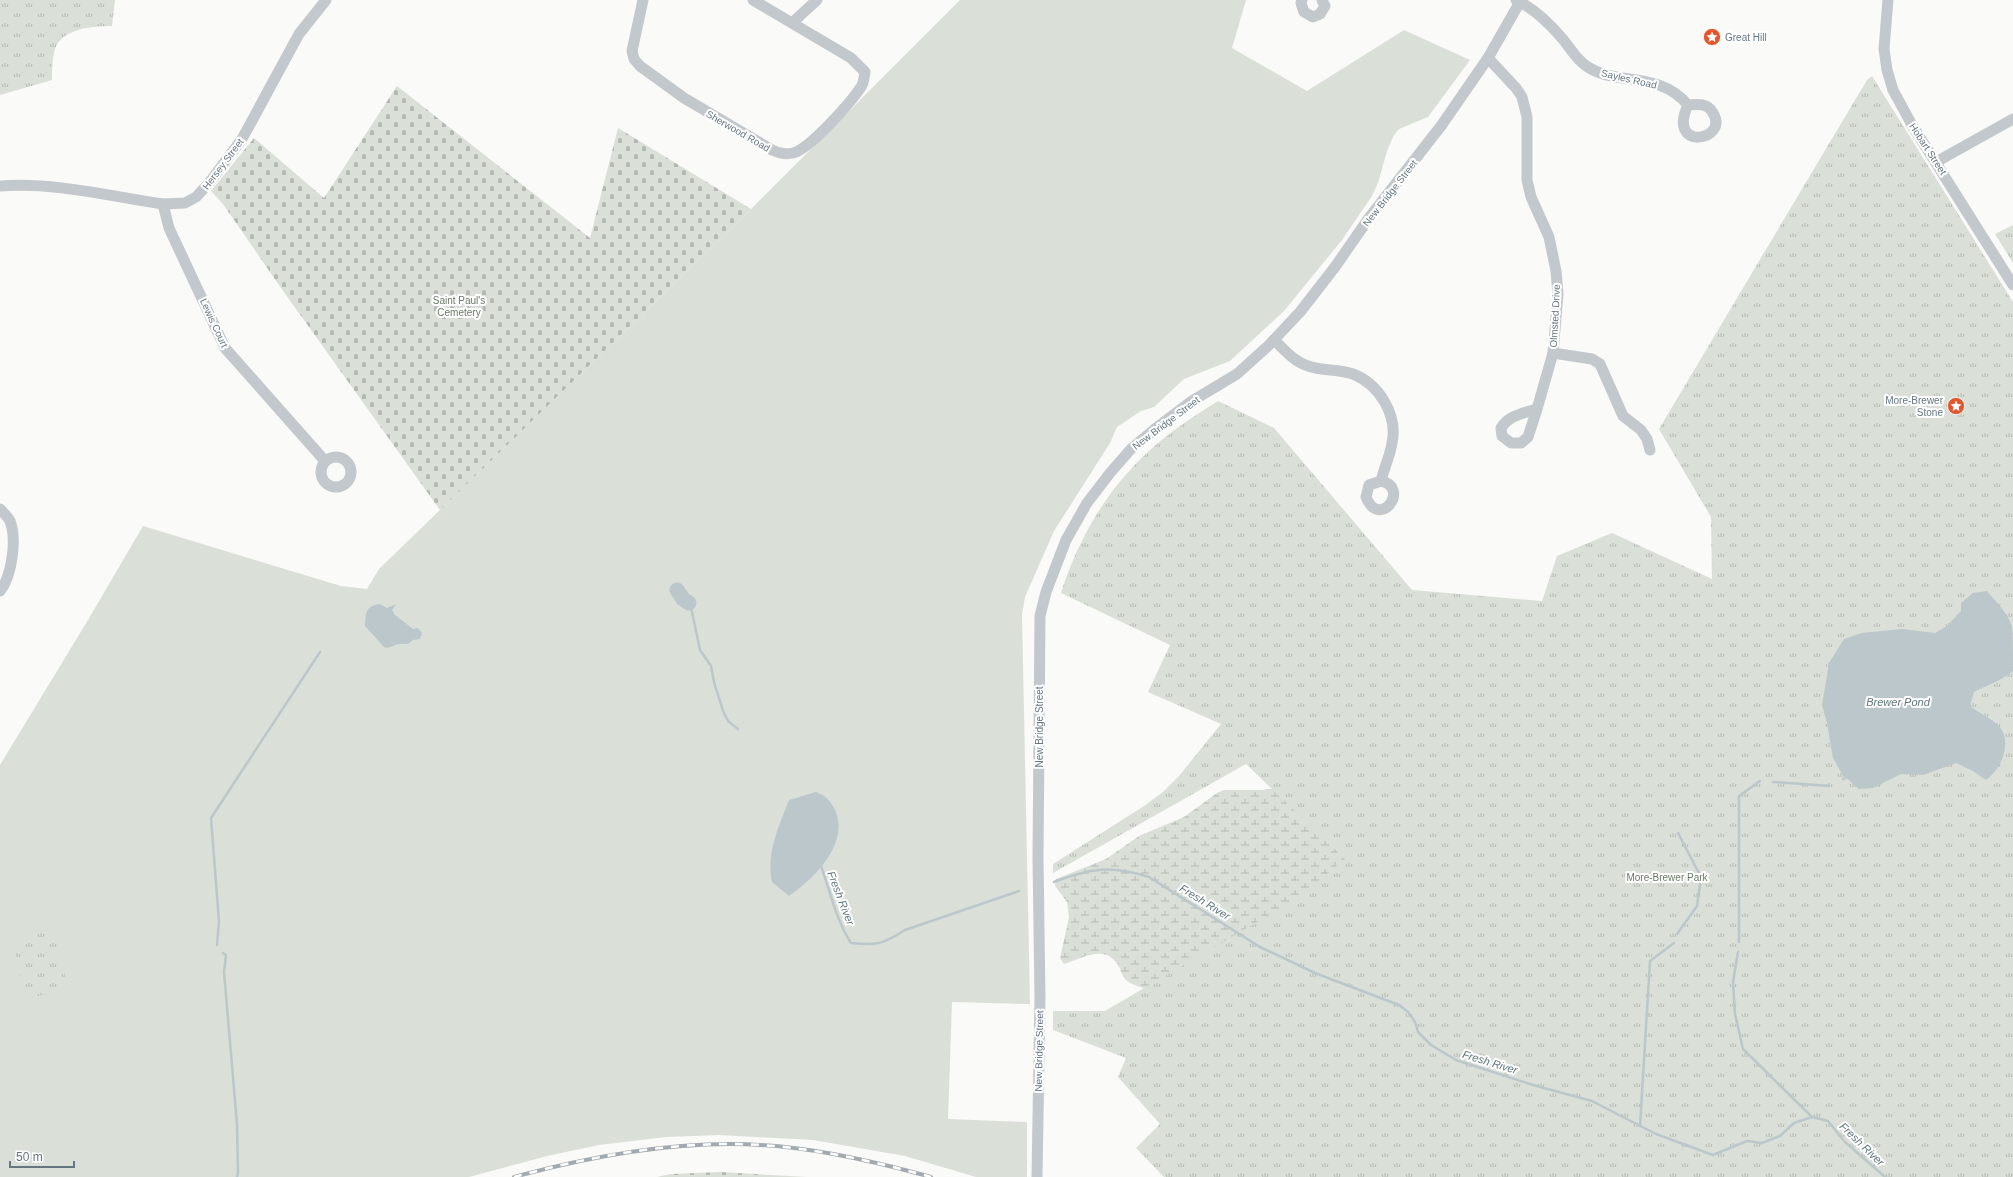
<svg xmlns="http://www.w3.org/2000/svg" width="2013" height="1177" viewBox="0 0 2013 1177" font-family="Arial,sans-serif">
<defs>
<pattern id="wetland-marsh" width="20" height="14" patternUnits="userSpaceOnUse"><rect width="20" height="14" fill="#dadfd7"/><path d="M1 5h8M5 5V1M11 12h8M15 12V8" fill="none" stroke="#b4b9b4"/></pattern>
<pattern id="cemetery-stones" width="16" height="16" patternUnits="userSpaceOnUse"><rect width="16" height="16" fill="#dadfd7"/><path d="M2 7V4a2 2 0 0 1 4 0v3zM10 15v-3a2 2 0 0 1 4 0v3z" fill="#b4b9b4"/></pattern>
<pattern id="park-tufts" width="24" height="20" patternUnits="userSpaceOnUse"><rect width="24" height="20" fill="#dadfd7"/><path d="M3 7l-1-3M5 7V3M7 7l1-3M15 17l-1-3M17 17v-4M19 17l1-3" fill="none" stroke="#b4b9b4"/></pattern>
</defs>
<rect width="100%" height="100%" fill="#fafaf8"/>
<!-- green -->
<polygon fill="#dadfd7" points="960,0 1246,0 1232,48 1307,91 1404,30 1470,60 1428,117 1399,129 1394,135 1387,151 1378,183 1372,196 1342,240 1284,311 1230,361 1184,379 1154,407 1141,411 1117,427 1110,443 1054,531 1025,597 1022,614 1030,1004 952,1002 948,1119 1027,1122 1027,1177 976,1177 905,1156 813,1140 719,1135 666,1137 599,1145 547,1156 469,1177 0,1177 0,765 88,620 143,526 341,586 367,589 379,569 751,209"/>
<!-- wetland -->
<path fill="url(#wetland-marsh)" d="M1282,787L1371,849L1313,890L1150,991C1143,987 1134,986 1127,981C1121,976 1121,968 1116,962C1102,945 1081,959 1064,964L1060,958L1069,917L1067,902L1055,886L1056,879L1106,859L1139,836L1184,817L1217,793L1224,790H1263Z"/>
<!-- cemetery -->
<g fill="url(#cemetery-stones)">
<polygon points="397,86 590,238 618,128 751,209 440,510 281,288 223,204 211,191 254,138 324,198"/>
<polygon points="721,1172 807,1177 657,1177 670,1174"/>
</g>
<!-- park -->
<g fill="url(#park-tufts)">
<path d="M0,0H115L112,26C94,26 62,28 55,49C52,59 52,70 52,80L0,95Z"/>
<path d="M1872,76L2013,302V1177H1164L1136,1148L1160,1124L1118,1077L1126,1058L1053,1030V1011H1105L1298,898L1345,859L1246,764L1053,873V864L1144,806L1163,792L1179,776L1221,724L1148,692L1170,645L1061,593C1080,533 1113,479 1163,439C1180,425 1199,413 1218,401L1274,428L1412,590L1542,601L1557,556L1612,533L1712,579L1711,517L1659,429L1867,80Z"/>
<polygon points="2013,225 2013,263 1995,234"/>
<polygon points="55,930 68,989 25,999 12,940"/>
</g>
<!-- water -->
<g fill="#bbc7cb">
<path d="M1987,591C1996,602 2008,613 2012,627C2013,640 2013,658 2013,671C2001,681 1987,685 1974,692L1970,706C1979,713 1991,718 1999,726C2013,742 2001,770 1986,780L1973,771L1956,763L1923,775L1901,774L1873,788L1859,789L1842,774L1833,758L1827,723L1822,705L1829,663L1844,639L1862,633L1902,629L1935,633L1947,626L1961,611V603L1973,593Z"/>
<path d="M380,604L387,608L396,604L392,610L395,615L413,629L418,628L422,633L420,639L413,640L408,644H398L387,648L384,647L365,626C366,613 365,606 380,604Z"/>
<path d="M816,792C826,796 830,800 835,810C850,843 814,879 789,896L772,882C766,853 779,826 789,800Z"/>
</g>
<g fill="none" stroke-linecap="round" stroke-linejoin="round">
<!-- stream -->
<g stroke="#bbc7cb" stroke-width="2.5">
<polyline points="691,607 700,650 711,666 714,682 723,711 728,721 738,729"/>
<polyline points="1843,779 1849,776"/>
<polyline points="1773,782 1829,786"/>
<path d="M820,863C830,890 835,918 851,943C877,946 883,944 905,930L1019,891"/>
<path d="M1054,882C1091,868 1111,865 1149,877L1260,947L1315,973L1399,1005L1408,1012L1415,1022L1418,1032L1431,1045L1456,1060L1533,1085L1592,1101L1656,1134L1713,1155L1747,1141L1762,1143L1780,1136L1794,1123L1812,1117L1828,1121L1845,1142L1885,1177"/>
<polyline points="1677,934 1697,906 1701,877 1678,833"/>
<polyline points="1739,942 1739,796 1760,781"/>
<polyline points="217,945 219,922 211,818 320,652"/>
<polyline points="1738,952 1733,982 1735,1014 1743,1049 1812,1117"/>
<polyline points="223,953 226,955 224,972 237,1124 238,1172 237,1177"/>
<polyline points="1640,1126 1650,961 1674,943"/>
</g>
<!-- river -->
<polyline stroke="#bbc7cb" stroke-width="15" points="677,590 683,599 689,603"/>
<!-- minor -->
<g stroke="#c3c8cc" stroke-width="11">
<path d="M643,0L632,51L634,59L640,66L684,98L767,147C774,152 784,155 793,153C810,149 851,102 861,87C864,83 864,77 865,72L851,58L753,0"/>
<polyline points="1302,0 1301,3 1304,12 1313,17 1320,14 1325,6 1322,0"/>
<path d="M1516,0C1533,8 1549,23 1561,37C1569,46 1575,58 1585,65C1614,87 1657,69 1688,105C1698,104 1708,103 1713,113C1730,141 1666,152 1688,105"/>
<polyline points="1888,0 1884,49 1887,70 1893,90 1912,125 2013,285"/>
<polyline points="793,22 817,0"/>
<path d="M1488,58L1516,88L1522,97L1527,117V180L1531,197L1549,237L1556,271L1558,294L1553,353L1537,409C1524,413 1509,415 1501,428L1502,436L1511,443H1521L1528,437L1537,409"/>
<polyline points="1936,162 2013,119"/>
<path d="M0,186C55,182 109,196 163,204L185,203L196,197L209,183L242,139L299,34L326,0"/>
<polyline points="163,204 169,228 225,348 325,461"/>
<path d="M1274,340C1284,349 1294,362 1308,366C1322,371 1338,369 1353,374C1379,384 1398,415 1392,443C1390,456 1384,468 1381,481L1369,485L1366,497C1380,531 1411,487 1381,481"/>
<polyline points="1553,353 1592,359 1600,364 1623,416 1641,430 1647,439 1650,450"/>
<circle cx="336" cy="472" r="15"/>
<path d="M0,509C3,512 8,517 10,521C17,539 12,576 0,591"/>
<polyline points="1037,1177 1040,999 1038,858 1040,616 1046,592 1066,540 1087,503 1110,473 1131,449 1155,429 1192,401 1237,374 1269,345 1300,312 1335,267 1369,218 1441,126 1488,58 1521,0"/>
</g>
<defs>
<path id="rail" d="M514,1177C584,1158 658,1144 730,1144C798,1144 866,1159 931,1177"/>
</defs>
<!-- rail casing -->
<use href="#rail" stroke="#a2aab0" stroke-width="4"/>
<!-- rail -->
<use href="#rail" stroke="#fff" stroke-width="2.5" stroke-dasharray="8" stroke-linecap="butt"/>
</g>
<!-- icons -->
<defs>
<symbol id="sight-disc" viewBox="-11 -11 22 22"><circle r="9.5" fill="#e4572e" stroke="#fff"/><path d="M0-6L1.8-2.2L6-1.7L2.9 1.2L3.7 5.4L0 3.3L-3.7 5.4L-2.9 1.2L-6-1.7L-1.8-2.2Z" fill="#fff"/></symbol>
</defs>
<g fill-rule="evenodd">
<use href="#sight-disc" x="1702" y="27" width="20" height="20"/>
<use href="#sight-disc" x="1946" y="396" width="20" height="20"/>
</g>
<g text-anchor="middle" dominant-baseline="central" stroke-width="4" stroke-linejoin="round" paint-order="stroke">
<!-- poi labels -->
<g font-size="10" fill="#657683" stroke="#fff" text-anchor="start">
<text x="1725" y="37">Great Hill</text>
<text x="1943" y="400" text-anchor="end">More-Brewer<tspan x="1943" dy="12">Stone</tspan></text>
</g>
<!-- street labels -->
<g font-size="10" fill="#657683" stroke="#fff">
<text transform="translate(1629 79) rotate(13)">Sayles Road</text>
<text transform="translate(738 131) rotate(30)">Sherwood Road</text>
<text transform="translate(1928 149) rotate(57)">Hobart Street</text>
<text transform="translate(223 164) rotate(-53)">Hersey Street</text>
<text transform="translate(1390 193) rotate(-52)">New Bridge Street</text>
<text transform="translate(1555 316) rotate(-87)">Olmsted Drive</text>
<text transform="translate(214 323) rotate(65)">Lewis Court</text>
<text transform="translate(1166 423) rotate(-37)">New Bridge Street</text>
<text transform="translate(1039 727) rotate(-90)">New Bridge Street</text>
<text transform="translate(1039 1051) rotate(-89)">New Bridge Street</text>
</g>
<!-- park labels -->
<g font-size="10" fill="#687a64" stroke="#fff">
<text x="459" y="300">Saint Paul's<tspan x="459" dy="12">Cemetery</tspan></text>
<text x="1667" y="877">More-Brewer Park</text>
</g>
<!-- water labels -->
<g font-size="11" font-style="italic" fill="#60757c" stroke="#fff">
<text x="1898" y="702">Brewer Pond</text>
<text transform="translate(841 898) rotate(69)">Fresh River</text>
<text transform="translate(1205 902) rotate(32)">Fresh River</text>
<text transform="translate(1490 1062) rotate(17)">Fresh River</text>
<text transform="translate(1862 1144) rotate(44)">Fresh River</text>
</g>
</g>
<!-- scale -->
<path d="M10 1161v6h64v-6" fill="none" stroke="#657683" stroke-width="2"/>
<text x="16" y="1161" font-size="12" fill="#657683" stroke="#ffffff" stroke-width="3" paint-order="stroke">50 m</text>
</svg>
